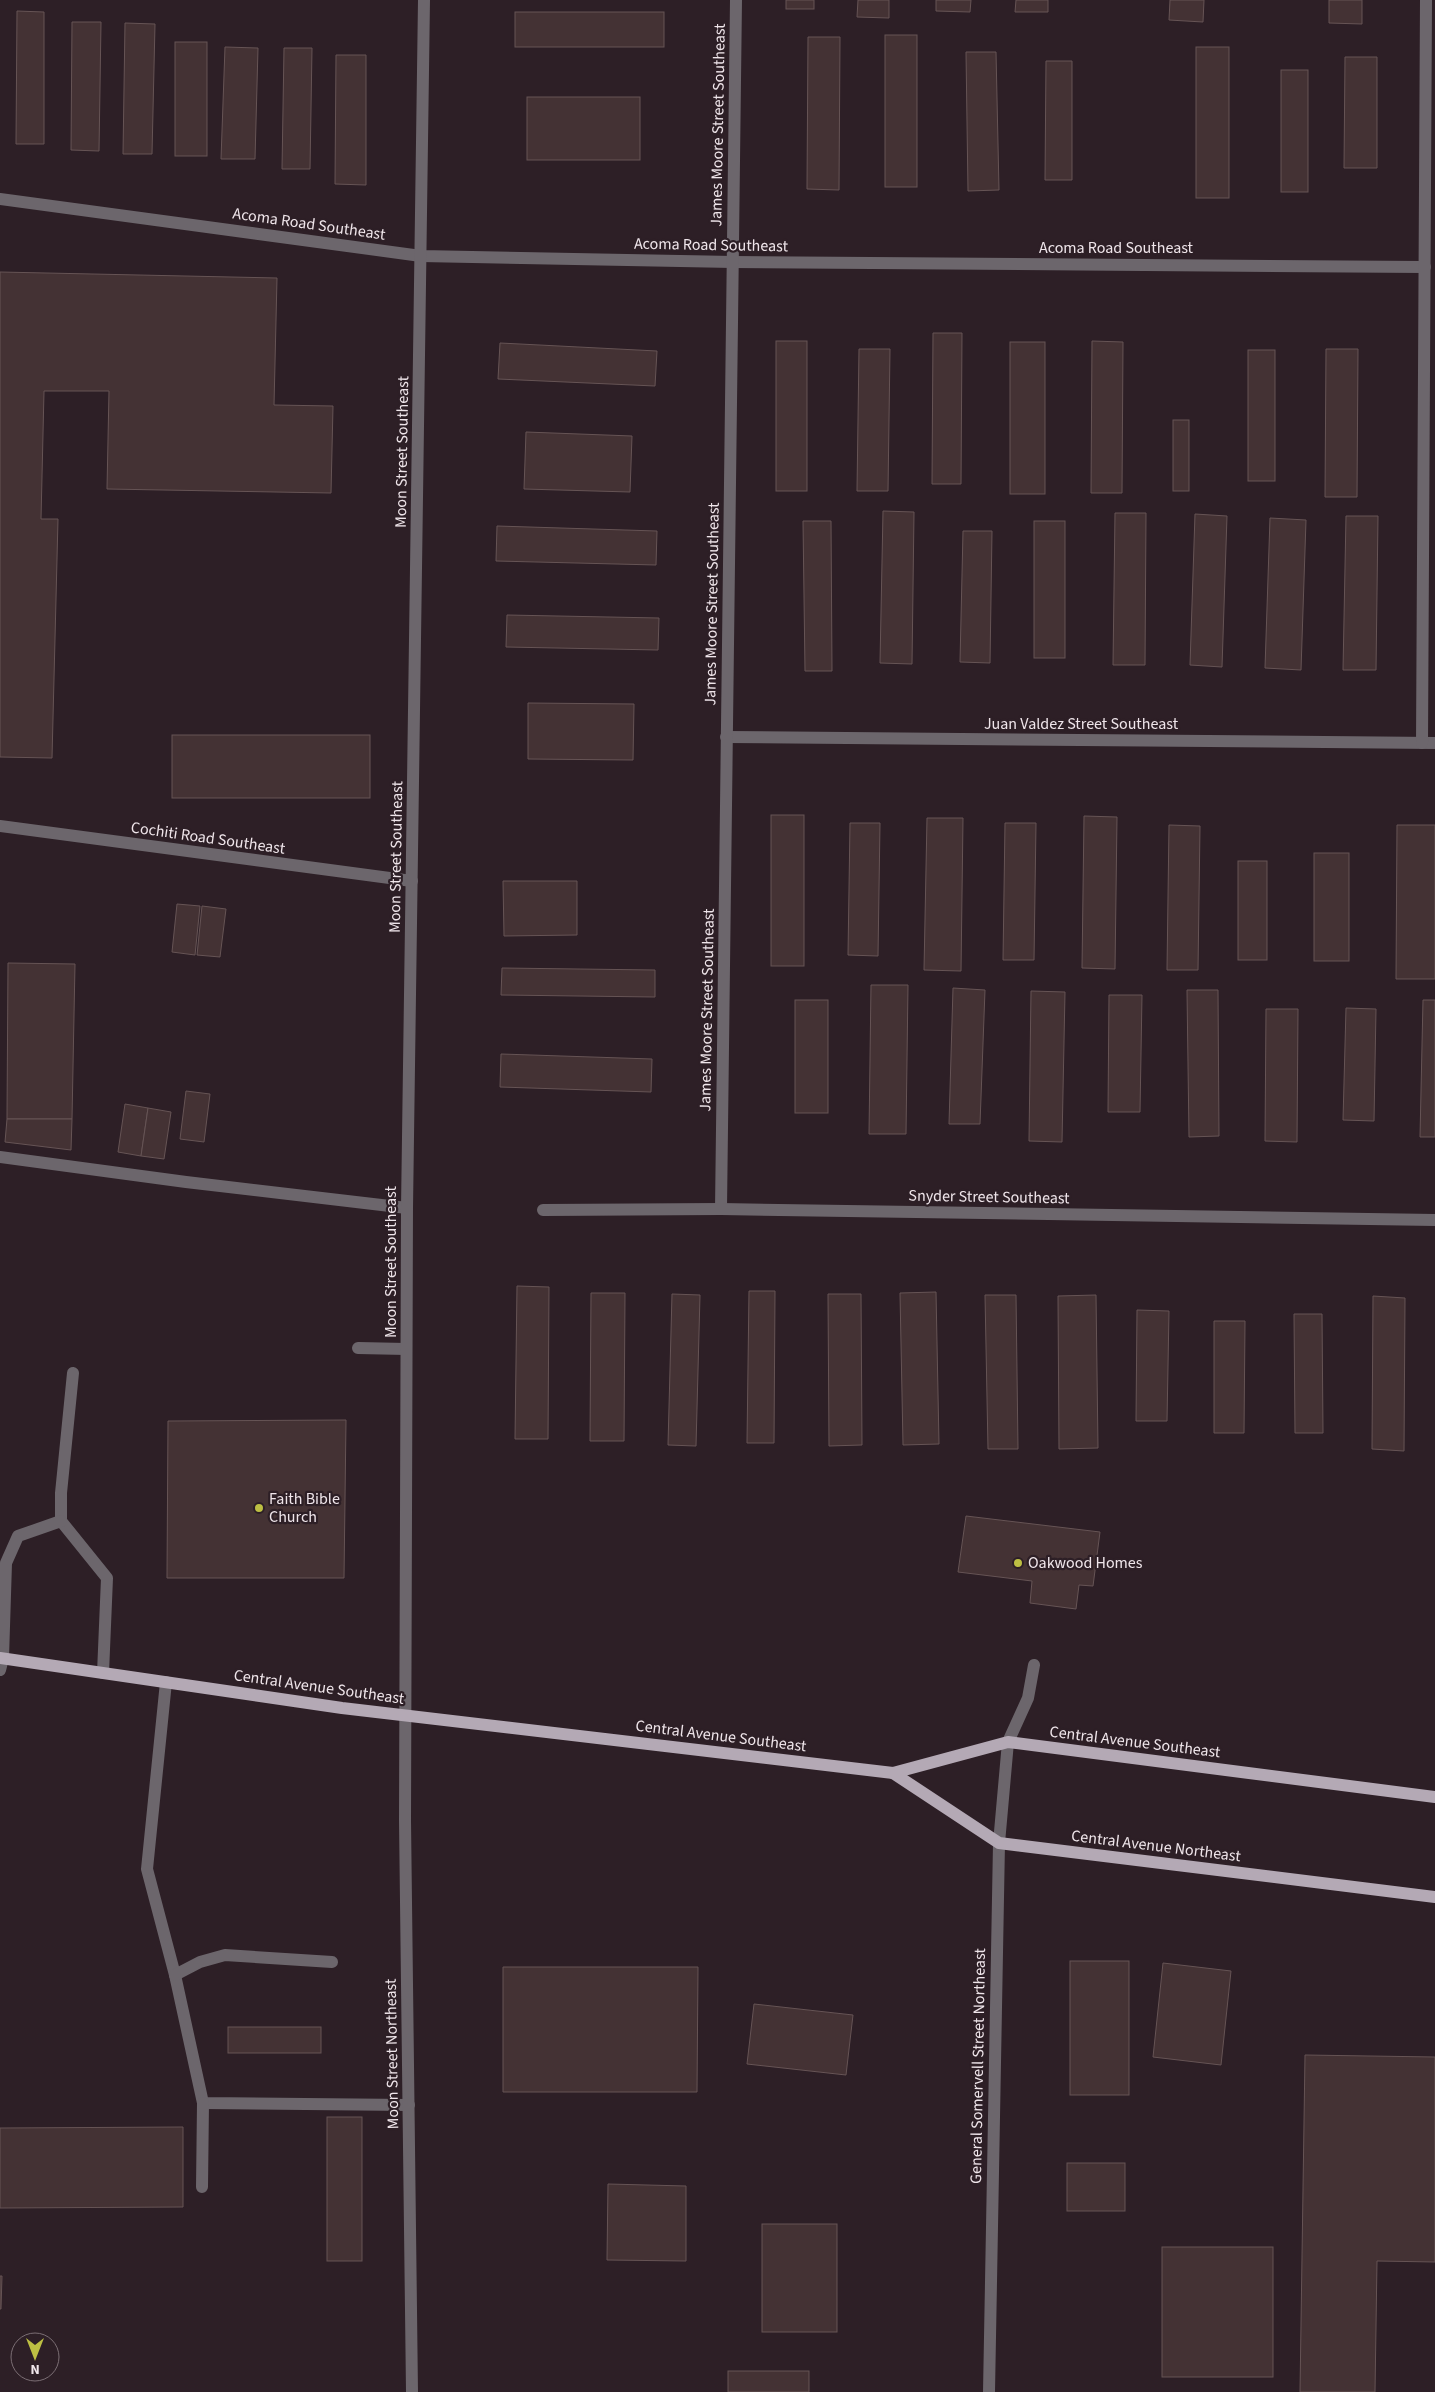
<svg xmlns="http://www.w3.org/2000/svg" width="1435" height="2392" viewBox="0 0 1435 2392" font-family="'Source Sans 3',sans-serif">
<rect width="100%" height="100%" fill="#2d1f26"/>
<!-- building -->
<g fill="#443234" stroke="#665455">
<rect x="786" y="0" width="28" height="9"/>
<polygon points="858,0 889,0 889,18 857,17"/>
<polygon points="936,0 971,0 970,12 936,11"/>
<polygon points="1016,0 1048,0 1048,12 1015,12"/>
<polygon points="1170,0 1204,0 1203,22 1169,20"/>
<polygon points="1329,0 1362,0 1362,24 1329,23"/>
<polygon points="17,11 44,12 44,144 16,144"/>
<rect x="515" y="12" width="149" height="35"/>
<polygon points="72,22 101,22 99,151 71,150"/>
<polygon points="125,23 155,24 152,154 123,154"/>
<rect x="885" y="35" width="32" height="152"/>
<polygon points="808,37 840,37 839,190 807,189"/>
<rect x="175" y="42" width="32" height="114"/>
<polygon points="225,47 258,48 255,159 221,159"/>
<rect x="1196" y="47" width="33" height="151"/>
<polygon points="284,48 312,48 310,169 282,169"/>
<polygon points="966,52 996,52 999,190 968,191"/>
<polygon points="336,55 366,55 366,185 335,184"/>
<polygon points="1345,57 1377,57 1377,168 1344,168"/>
<polygon points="1046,61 1072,61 1072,180 1045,180"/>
<rect x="1281" y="70" width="27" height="122"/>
<rect x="527" y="97" width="113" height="63"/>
<polygon points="0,272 277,278 274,405 333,406 331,493 107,489 109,391 44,391 41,519 58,519 52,758 0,757"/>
<polygon points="933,333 962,333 961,484 932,484"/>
<rect x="776" y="341" width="31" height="150"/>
<polygon points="1092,341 1123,342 1122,493 1091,493"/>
<rect x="1010" y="342" width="35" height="152"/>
<polygon points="500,343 657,351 655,386 498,379"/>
<polygon points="859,349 890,349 888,491 857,491"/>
<polygon points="1326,349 1358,349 1357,497 1325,497"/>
<rect x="1248" y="350" width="27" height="131"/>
<rect x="1173" y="420" width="16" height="71"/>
<polygon points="526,432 632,436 630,492 524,489"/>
<polygon points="883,511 914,512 912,664 880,663"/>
<polygon points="1115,513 1146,513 1145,665 1113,665"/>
<polygon points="1195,514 1227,516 1222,667 1190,665"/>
<polygon points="1346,516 1378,516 1376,670 1343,670"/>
<polygon points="1270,518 1306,520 1301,670 1265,668"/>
<polygon points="803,521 831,521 832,671 805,671"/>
<rect x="1034" y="521" width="31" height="137"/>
<polygon points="497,526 657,531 656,565 496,561"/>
<polygon points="963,531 992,531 990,663 960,662"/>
<polygon points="507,615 659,618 658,650 506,647"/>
<polygon points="528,703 634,704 633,760 528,759"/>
<rect x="172" y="735" width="198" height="63"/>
<rect x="771" y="815" width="33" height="151"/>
<polygon points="1084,816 1117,817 1115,969 1082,968"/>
<polygon points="927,818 963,818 961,971 924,970"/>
<polygon points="850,823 880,823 878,956 848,955"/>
<polygon points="1005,823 1036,823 1034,960 1003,960"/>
<polygon points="1169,825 1200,826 1198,970 1167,970"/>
<polygon points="1397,825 1435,825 1435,979 1396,979"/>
<rect x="1314" y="853" width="35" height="108"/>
<rect x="1238" y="861" width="29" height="99"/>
<polygon points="503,881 577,881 577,935 504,936"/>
<polygon points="177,904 200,906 195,955 172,952"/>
<polygon points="202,906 226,909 220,957 197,955"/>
<polygon points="8,963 75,964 72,1119 7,1119"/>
<polygon points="502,968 655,970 655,997 501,995"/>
<polygon points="871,985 908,985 906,1134 869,1134"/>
<polygon points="953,988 985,990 980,1124 949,1124"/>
<polygon points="1187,990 1218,990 1219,1136 1189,1137"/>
<polygon points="1031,991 1065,992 1062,1142 1029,1141"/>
<polygon points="1109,995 1142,995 1140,1112 1108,1112"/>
<rect x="795" y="1000" width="33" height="113"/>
<polygon points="1423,1000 1435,1000 1435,1137 1420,1137"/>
<polygon points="1346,1008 1376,1009 1374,1121 1343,1120"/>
<polygon points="1266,1009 1298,1009 1297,1142 1265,1141"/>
<polygon points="501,1054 652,1059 651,1092 500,1087"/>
<polygon points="186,1091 210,1094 204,1142 180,1139"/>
<polygon points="125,1104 148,1108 141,1156 118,1152"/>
<polygon points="148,1108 171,1112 164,1159 141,1156"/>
<polygon points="7,1119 72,1119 71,1150 5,1142"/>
<polygon points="517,1286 549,1287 548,1439 515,1439"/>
<polygon points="749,1291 775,1291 774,1443 747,1443"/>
<polygon points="936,1292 939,1444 903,1445 900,1293"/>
<polygon points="591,1293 625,1293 624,1441 590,1441"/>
<polygon points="672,1294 700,1295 696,1446 668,1445"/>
<polygon points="828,1294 861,1294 862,1445 829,1446"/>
<polygon points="985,1295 1016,1295 1018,1449 988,1449"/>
<polygon points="1096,1295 1098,1448 1059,1449 1058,1296"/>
<polygon points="1373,1296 1405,1298 1404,1451 1372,1449"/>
<polygon points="1137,1310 1169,1311 1167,1421 1136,1421"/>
<polygon points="1294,1314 1322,1314 1323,1433 1295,1433"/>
<polygon points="1214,1321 1245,1321 1244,1433 1214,1433"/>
<polygon points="346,1420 344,1578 167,1578 168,1421"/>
<polygon points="966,1516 1100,1532 1093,1586 1079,1585 1076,1609 1030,1603 1032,1581 958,1572"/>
<rect x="1070" y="1961" width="59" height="134"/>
<polygon points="1163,1963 1231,1971 1221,2065 1153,2057"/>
<polygon points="503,1967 698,1967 697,2092 503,2092"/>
<polygon points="754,2004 853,2015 846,2075 747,2064"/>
<rect x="228" y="2027" width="93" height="26"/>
<polygon points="1305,2055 1435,2057 1435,2262 1377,2261 1375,2392 1300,2392"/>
<rect x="327" y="2117" width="35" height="144"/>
<polygon points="183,2127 183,2207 0,2208 0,2128"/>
<rect x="1067" y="2163" width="58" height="48"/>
<polygon points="608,2184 686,2186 686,2261 607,2260"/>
<rect x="762" y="2224" width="75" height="108"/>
<rect x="1162" y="2247" width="111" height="130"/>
<polygon points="0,2276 2,2276 1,2309 0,2309"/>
<rect x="728" y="2371" width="81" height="21"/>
</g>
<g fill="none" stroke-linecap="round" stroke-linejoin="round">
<!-- service -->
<g stroke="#6c666c" stroke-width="12">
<polyline points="0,1157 186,1182 407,1208"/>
<polyline points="358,1348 406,1349"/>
<polyline points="73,1373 61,1493 61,1521 107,1578 103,1673"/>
<polyline points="0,1670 3,1658 6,1563 18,1536 61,1521"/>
<polyline points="166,1682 147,1869 175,1975 203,2103 409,2105"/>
<polyline points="1008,1742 1028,1698 1034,1665"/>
<polyline points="175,1975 200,1962 225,1955 332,1962"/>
<polyline points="202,2187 203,2103"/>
</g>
<!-- minor -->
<g stroke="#6c666c" stroke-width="12">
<polyline points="0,199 421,256 733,262 1425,267"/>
<polyline points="726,737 1435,743"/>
<polyline points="1422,743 1426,0"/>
<polyline points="0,826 412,881"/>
<polyline points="721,1209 736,0"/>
<polyline points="543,1210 721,1209 1435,1220"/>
<polyline points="989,2392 999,1843 1008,1742"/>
</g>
<!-- tertiary -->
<polyline stroke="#6c666c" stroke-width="12" points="412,2392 405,1820 407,1208 424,0"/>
<!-- primary -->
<g stroke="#b4a9b5" stroke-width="12">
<polyline points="0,1658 342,1708 893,1773 1008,1742 1435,1797"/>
<polyline points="893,1773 999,1843 1435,1897"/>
</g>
</g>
<!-- markers -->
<g fill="#bdbf43" stroke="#2d1f26" stroke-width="2">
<circle cx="259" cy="1508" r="5"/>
<circle cx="1018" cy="1563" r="5"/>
</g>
<g text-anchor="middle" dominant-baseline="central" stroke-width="4.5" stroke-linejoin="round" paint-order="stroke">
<!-- street labels -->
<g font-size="16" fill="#efe5ea" stroke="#2d1f26">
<text transform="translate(718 125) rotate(-89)">James Moore Street Southeast</text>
<text transform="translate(309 224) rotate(8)">Acoma Road Southeast</text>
<text transform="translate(711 245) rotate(1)">Acoma Road Southeast</text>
<text x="1116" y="248">Acoma Road Southeast</text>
<text transform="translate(402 452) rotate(-89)">Moon Street Southeast</text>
<text transform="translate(712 604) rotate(-89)">James Moore Street Southeast</text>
<text x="1081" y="724">Juan Valdez Street Southeast</text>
<text transform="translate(208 838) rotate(8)">Cochiti Road Southeast</text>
<text transform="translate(396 857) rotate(-89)">Moon Street Southeast</text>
<text transform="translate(707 1010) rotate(-89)">James Moore Street Southeast</text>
<text transform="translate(989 1197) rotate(1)">Snyder Street Southeast</text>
<text transform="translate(391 1262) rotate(-90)">Moon Street Southeast</text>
<text transform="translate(319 1687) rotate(8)">Central Avenue Southeast</text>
<text transform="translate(721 1736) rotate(7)">Central Avenue Southeast</text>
<text transform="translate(1135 1742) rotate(7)">Central Avenue Southeast</text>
<text transform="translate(1156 1846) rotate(7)">Central Avenue Northeast</text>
<text transform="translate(392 2054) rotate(-91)">Moon Street Northeast</text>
<text transform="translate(978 2066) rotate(-89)">General Somervell Street Northeast</text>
</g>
<!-- poi labels -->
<g font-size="16" fill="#efe5ea" stroke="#2d1f26" text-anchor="start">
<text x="269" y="1499">Faith Bible<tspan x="269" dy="18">Church</tspan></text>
<text x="1028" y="1563">Oakwood Homes</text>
</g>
</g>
<!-- north arrow -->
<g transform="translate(35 2357) rotate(180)"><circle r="24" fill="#2d1f26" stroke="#7b6e74"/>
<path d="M0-4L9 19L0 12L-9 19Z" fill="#bdbf43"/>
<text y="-8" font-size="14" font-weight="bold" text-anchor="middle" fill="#efe5ea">N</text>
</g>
</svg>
